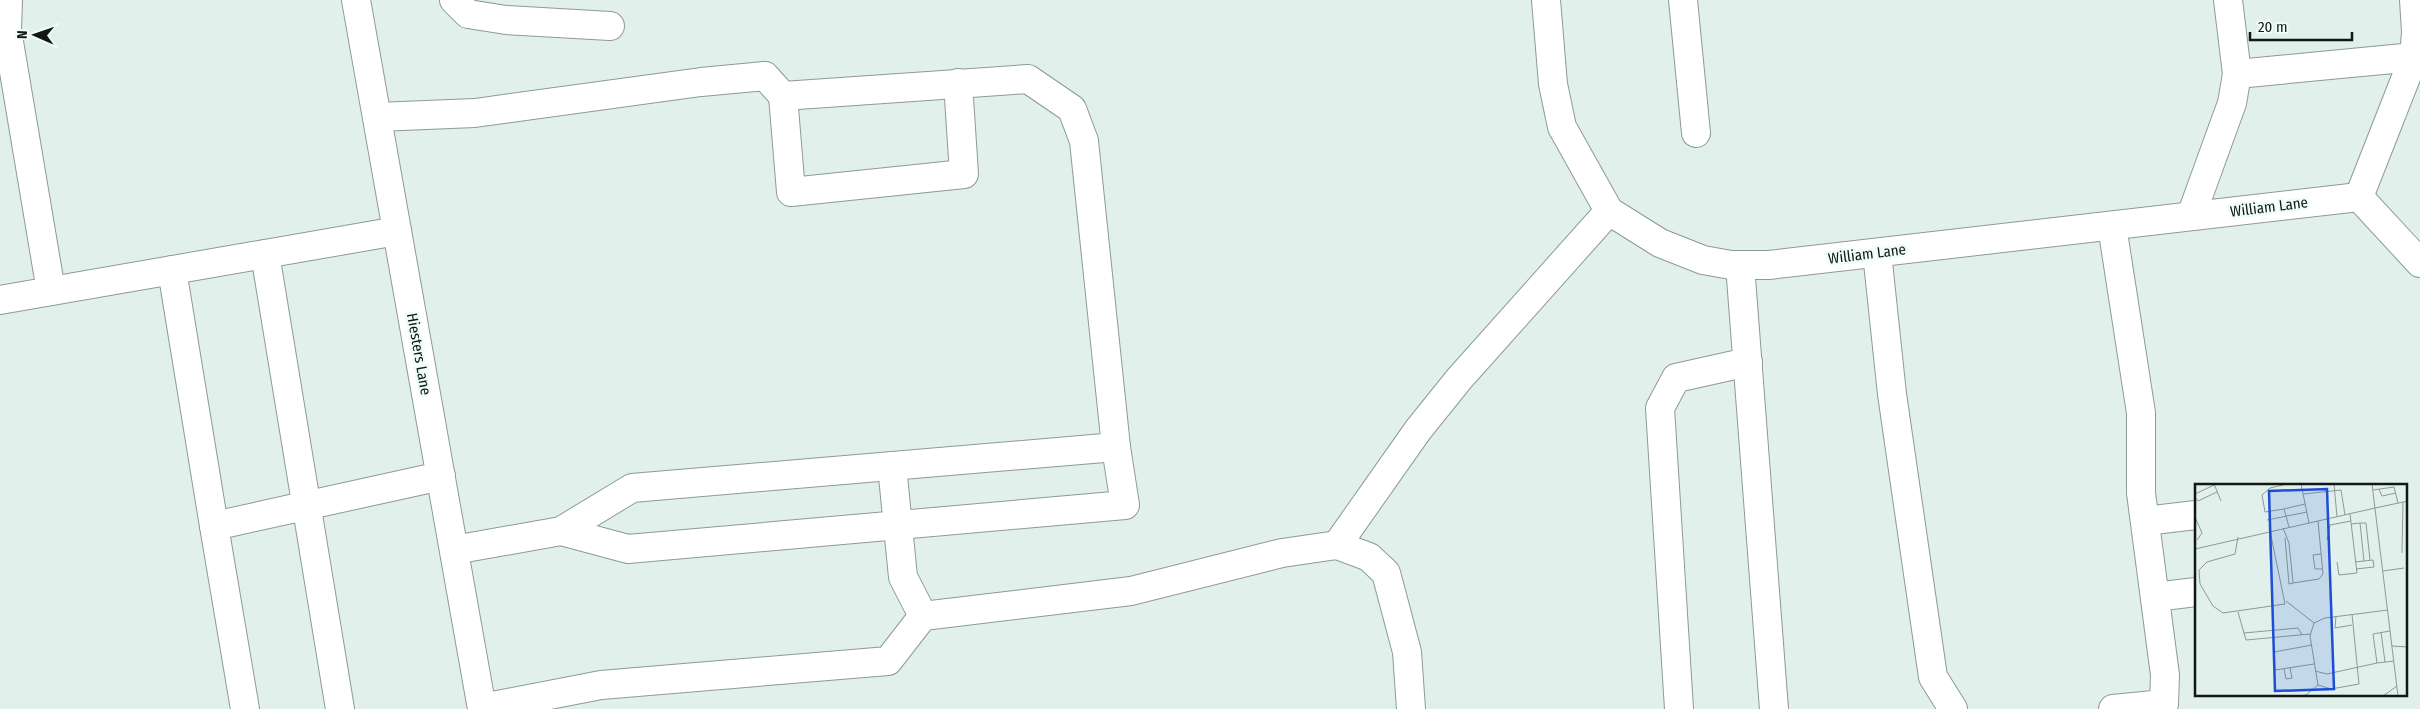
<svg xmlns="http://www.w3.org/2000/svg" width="2420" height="709" viewBox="0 0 2420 709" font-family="'Fira Sans Condensed',sans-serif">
<rect width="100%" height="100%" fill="#e1f0eb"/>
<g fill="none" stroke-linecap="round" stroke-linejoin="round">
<defs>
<g id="minor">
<polyline points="8,0 7,30 51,291"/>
<polyline points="356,0 482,709"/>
<polyline points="454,0 468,14 506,20 610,26"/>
<polyline points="1546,0 1553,84 1562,127 1609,211 1660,243 1703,260 1731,265 1769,265 2359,197"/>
<polyline points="1683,0 1696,133"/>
<polyline points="2237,74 2414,57"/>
<polyline points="783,96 791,192 964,174 958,83"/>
<polyline points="377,117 475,113 701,82 765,76 783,96 1028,79 1072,109 1084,141 1116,447 632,488 561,531 454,550"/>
<polyline points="2359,197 2414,57 2416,32 2414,0"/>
<polyline points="2359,197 2420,263"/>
<polyline points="2191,216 2232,103 2237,74 2228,0"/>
<polyline points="2112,226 2141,413 2141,493 2165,675 2164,704 2113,709"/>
<polyline points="1877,253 1892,394 1933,677 1953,709"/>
<polyline points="265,254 340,709"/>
<polyline points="1740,265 1774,709"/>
<polyline points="172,270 214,526 441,476"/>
<polyline points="0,300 397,231"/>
<polyline points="892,466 903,577 923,616"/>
<polyline points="2145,521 2196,515"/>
<polyline points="214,526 245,709"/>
<polyline points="561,531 628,549 1125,505 1116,447"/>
<polyline points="1337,545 1418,430 1459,379 1609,211"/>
<polyline points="2155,597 2196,592"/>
<polyline points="482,708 601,685 888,661 923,616 1131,591 1282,553 1337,545 1369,557 1386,573 1407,652 1411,709"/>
<polyline points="1679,709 1660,408 1676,378 1748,362"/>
</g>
</defs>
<!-- minor casing -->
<use href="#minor" stroke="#8d9a95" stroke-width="30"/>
<!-- minor -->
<use href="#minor" stroke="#fff" stroke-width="28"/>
</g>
<g text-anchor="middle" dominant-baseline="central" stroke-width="5" stroke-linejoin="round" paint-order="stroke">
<!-- street labels -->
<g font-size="15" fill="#121716" stroke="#eefdf8">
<text transform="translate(2269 207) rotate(-7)">William Lane</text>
<text transform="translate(1867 254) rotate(-7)">William Lane</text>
<text transform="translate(419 354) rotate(80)">Hiesters Lane</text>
</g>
</g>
<!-- overview -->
<g transform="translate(2195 484)">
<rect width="212" height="212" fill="#e1f0eb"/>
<path fill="none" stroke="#8e9996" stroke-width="1" d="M19,0L26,17M106,0L114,39M139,0L142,33M177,0L203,212M184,5L187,12L201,9M178,6L199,3L203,19M0,10L19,1M108,10L146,6L150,31M0,13L3,17L22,8M180,24L213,17M89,25L70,28L67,11L75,4L92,0M0,33L7,49L2,56M72,36L112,28M165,39H171L175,76M156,40L165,39L169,77M94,43L89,25L110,20M88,44L94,59L98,99L124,95L128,90L123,37M43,53L40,70L12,78L4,86L5,100L18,122L28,129L90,120L75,47M90,54L94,100L98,99M132,56L135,41L156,37M0,65L180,24M207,69L208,18M126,70L118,71L120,85H128M142,78L144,91L162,89L155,30M160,78L178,76L179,83L161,85M188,87L209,84M91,117L119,139M43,128L51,156L115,150M141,132L140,144L157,141M195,147L178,150L182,179L199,177M186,148L190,178M49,149L103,144L107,151M117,161L79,168L80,186L119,180M197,162L213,163M89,185L91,195L97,194L95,184M120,187L132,190L182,179M123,201L115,152L119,139L130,134L193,126M123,201L136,205L164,200L157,130M103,212L111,211L123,201M188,212L202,202"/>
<path fill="#1d4ed8" fill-opacity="0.15" stroke="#1d4ed8" stroke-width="2.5" d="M132,5L139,205L80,207L74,7Z"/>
<rect width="212" height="212" fill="none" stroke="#121716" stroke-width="2.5"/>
</g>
<!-- north arrow -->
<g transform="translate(35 35) rotate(272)" stroke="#eefdf8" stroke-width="4" paint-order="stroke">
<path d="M0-4L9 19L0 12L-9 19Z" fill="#121716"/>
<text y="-8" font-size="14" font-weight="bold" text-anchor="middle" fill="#121716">N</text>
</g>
<!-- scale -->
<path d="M2250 32v8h102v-8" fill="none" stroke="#121716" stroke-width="2.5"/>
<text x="2258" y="32" font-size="15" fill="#121716" stroke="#eefdf8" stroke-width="4" paint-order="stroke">20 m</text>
</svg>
